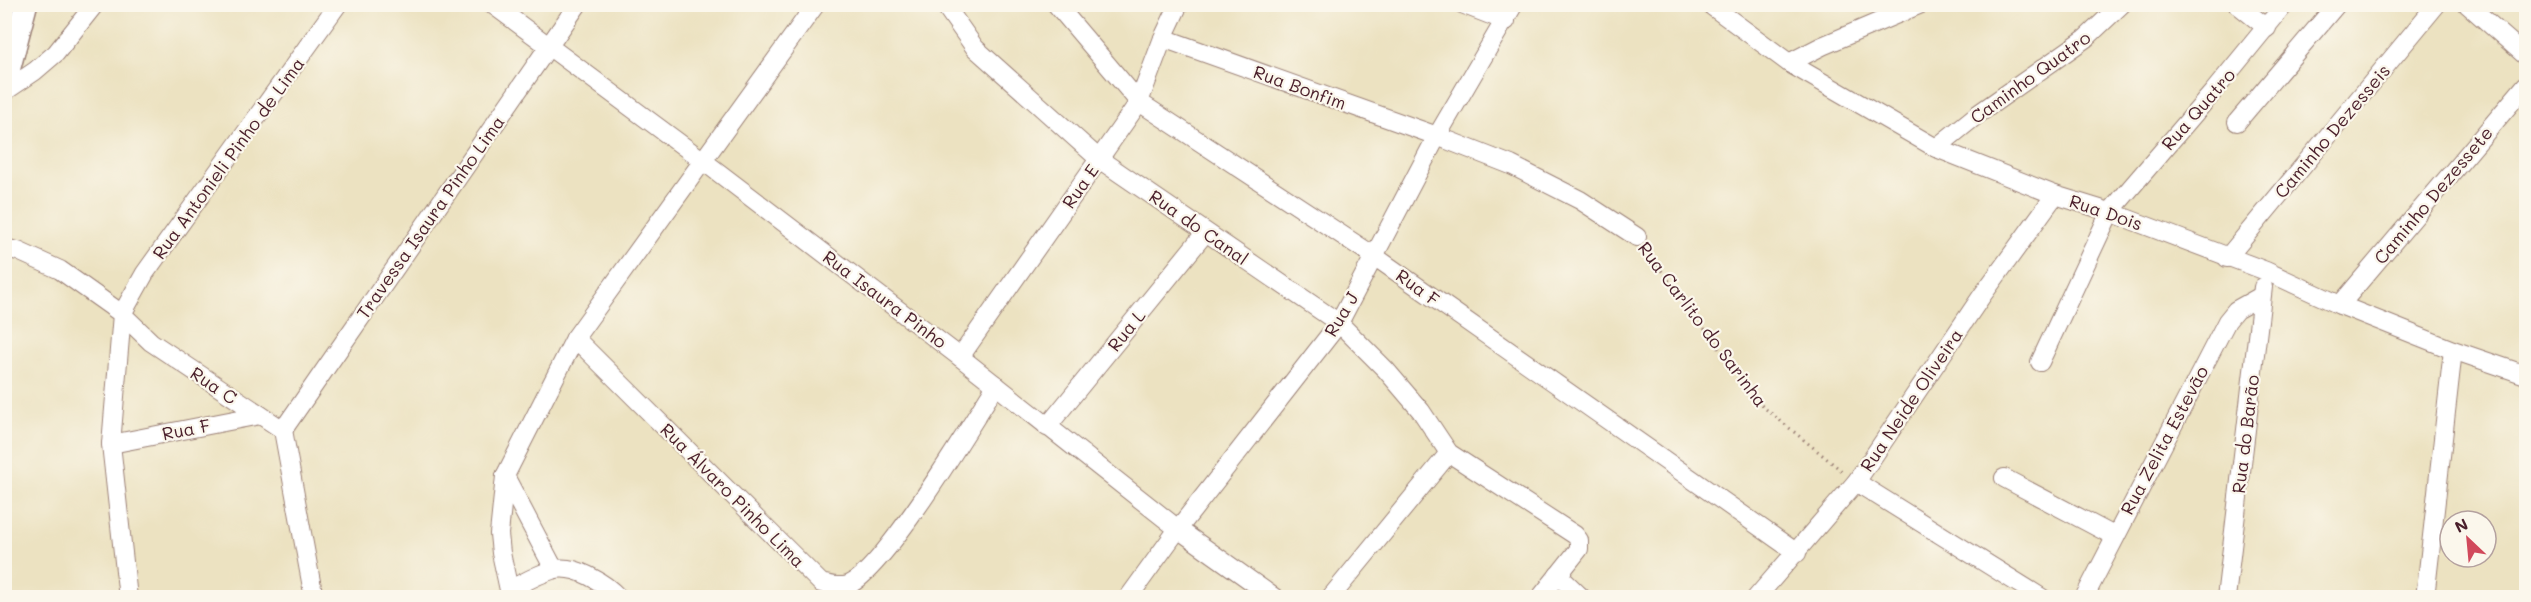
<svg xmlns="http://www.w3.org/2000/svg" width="2531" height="602" viewBox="0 0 2531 602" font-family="Mali,sans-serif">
<rect width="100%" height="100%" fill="#fbf7ec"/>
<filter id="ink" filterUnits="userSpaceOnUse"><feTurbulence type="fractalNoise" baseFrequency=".0167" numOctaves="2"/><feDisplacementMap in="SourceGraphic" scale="12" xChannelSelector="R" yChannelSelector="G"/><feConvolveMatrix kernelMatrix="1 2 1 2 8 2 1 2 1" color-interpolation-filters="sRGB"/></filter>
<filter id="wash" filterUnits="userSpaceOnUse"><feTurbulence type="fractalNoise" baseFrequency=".008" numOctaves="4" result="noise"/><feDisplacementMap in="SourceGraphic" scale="24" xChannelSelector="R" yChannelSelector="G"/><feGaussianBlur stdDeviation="1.35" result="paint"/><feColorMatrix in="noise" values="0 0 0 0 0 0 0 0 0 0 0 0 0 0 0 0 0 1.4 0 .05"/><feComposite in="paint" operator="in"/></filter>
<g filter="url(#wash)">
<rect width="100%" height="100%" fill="#ece2c1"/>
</g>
<g filter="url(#ink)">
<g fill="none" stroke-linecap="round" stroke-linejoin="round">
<defs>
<g id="minor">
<polyline points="492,4 702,160 960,357 1178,529 1275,598"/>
<polyline points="944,4 975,48 1099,159 1339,323 1386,370 1421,411 1449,453 1575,535 1579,540 1579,549 1540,598"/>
<polyline points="1056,4 1139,102 1374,256 1797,553"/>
<polyline points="1462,4 1506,21"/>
<polyline points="1709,4 1789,63 1936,148 2055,195 2110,212 2266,271 2340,305 2453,350 2526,375"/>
<polyline points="2237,4 2267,28"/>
<polyline points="2467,4 2526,56"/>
<polyline points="1163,38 1437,136 1511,165 1580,200 1637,237"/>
<polyline points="1789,63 1822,46 1921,4"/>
<polyline points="4,92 35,71 56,53 95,4"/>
<polyline points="2237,122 2337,4"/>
<polyline points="1936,148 1978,114 2086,38 2122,4"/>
<polyline points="4,248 18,251 60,270 122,314 151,342 283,430 314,598"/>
<polyline points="2227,258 2437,4"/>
<polyline points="2340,305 2526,85"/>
<path d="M575,338L821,583C830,585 839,588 848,585C883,572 972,423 996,385"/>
<polyline points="960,357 1139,102 1163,38 1179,4"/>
<polyline points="2040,362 2110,212 2213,92 2285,4"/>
<polyline points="1047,427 1205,233"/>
<polyline points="283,430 578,4"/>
<polyline points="111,444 260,415"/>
<polyline points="505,476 554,569"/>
<polyline points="2004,478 2114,536"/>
<polyline points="1856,482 2042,598"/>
<polyline points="1558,575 1582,598"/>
<path d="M509,590C523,583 538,574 552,570C574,563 605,583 619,598"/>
<polyline points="128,598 111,444 122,314 145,273 338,4"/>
<polyline points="509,598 509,590 501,553 499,534 505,476 575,338 816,4"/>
<polyline points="1128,598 1178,529 1339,323 1437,136 1514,4"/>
<polyline points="1330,598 1449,453"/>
<polyline points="1756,598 1856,482 1981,297 2055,195"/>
<polyline points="2084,598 2227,321 2236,310 2261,296"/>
<polyline points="2226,598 2263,287"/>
<polyline points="2425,598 2453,350"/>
</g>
<polyline id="major" points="4,88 26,4"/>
</defs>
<!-- minor casing -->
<use href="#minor" stroke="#9b8076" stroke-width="20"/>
<!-- major casing -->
<use href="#major" stroke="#9b8076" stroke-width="25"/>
<!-- path -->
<polyline stroke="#9b8076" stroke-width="3" stroke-dasharray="1.5 4.5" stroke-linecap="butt" points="1647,251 1761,405 1842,471"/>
<!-- minor -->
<use href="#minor" stroke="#fff" stroke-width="18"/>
<!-- major -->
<use href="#major" stroke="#fff" stroke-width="22"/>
</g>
</g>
<g text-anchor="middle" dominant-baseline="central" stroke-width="4.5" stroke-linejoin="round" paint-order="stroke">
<!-- street labels -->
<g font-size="18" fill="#4a1f2b" stroke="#fbf7ec">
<text transform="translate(2030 77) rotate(-36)">Caminho Quatro</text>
<text transform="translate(1300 87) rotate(20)">Rua Bonfim</text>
<text transform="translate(2198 109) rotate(-49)">Rua Quatro</text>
<text transform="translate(2332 131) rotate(-50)">Caminho Dezesseis</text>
<text transform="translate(228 158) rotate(-54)">Rua Antonieli Pinho de Lima</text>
<text transform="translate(1080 186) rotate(-55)">Rua E</text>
<text transform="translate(2433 195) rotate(-50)">Caminho Dezessete</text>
<text transform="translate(2106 212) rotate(19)">Rua Dois</text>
<text transform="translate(430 217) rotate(-55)">Travessa Isaura Pinho Lima</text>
<text transform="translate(1199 227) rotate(35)">Rua do Canal</text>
<text transform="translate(1418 287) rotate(36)">Rua F</text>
<text transform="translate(885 299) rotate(37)">Rua Isaura Pinho</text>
<text transform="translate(1341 314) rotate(-59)">Rua J</text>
<text transform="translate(1703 324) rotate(53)">Rua Carlito do Sarinha</text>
<text transform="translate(1126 330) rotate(-51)">Rua L</text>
<text transform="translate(214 385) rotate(34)">Rua C</text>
<text transform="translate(1911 400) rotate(-56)">Rua Neide Oliveira</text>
<text transform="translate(186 429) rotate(-11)">Rua F</text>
<text transform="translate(2245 434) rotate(-83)">Rua do Barão</text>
<text transform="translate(2164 440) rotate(-62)">Rua Zelita Estevão</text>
<text transform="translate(733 495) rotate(45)">Rua Álvaro Pinho Lima</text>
</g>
</g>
<!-- margin -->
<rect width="2531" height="602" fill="none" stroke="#fbf7ec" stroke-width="24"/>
<!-- north arrow -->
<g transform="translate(2468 539) rotate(334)"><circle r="28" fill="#fbf7ec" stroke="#b4a19f" stroke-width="1.5"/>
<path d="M0-4.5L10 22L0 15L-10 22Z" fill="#d1495b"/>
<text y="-9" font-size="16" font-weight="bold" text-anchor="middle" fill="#4a1f2b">N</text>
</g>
</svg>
